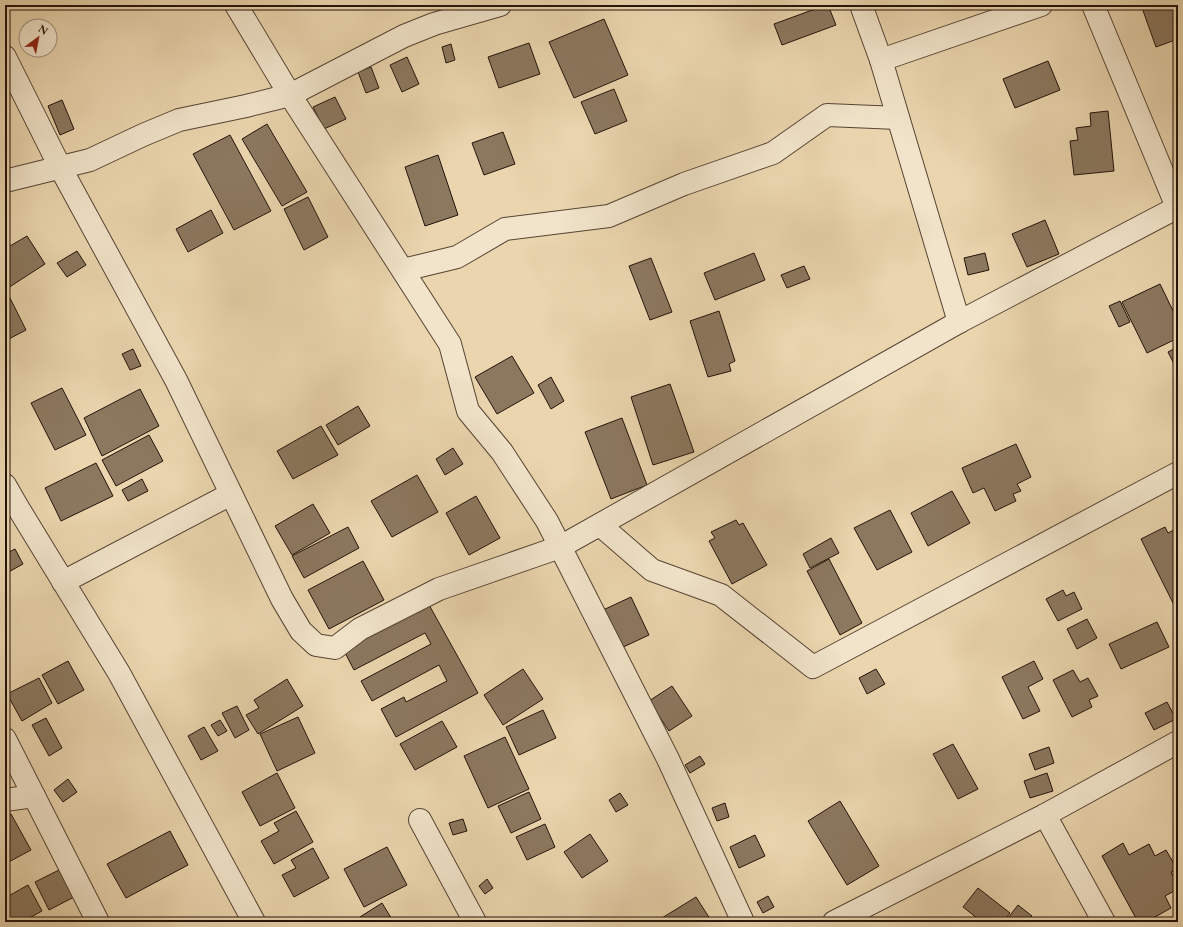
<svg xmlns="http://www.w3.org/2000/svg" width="1183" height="927" viewBox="0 0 1183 927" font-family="'EB Garamond',serif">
<rect width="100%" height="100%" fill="#ead5ae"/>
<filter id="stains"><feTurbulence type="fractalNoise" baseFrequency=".005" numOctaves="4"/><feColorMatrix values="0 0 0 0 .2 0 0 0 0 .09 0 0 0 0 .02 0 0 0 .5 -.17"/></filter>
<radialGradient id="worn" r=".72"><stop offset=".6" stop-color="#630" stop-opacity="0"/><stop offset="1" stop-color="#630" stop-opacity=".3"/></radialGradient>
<!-- building -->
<g fill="#8b785f" stroke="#24130a">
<polygon points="826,5 828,5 836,25 782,45 774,24"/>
<polygon points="1141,5 1178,5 1178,39 1156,47"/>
<polygon points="604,19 628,75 574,98 549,42"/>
<polygon points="529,43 540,74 499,88 488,57"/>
<polygon points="451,44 455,60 446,63 442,47"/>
<polygon points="407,57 419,84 402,92 390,65"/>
<polygon points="1048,61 1060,90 1015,108 1003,79"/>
<polygon points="371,67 379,88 366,93 358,72"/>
<polygon points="614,89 627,121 595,134 581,102"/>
<polygon points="335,97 346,119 324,129 313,107"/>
<polygon points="62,100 74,129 60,135 48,106"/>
<polygon points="1108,111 1114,171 1074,175 1070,141 1078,140 1076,128 1091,126 1090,113"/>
<polygon points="267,124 307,192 282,206 242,139"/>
<polygon points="503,132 515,164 484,175 472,143"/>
<polygon points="230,135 271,211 234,230 193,154"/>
<polygon points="438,155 458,215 425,226 405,167"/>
<polygon points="308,197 328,237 304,250 284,209"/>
<polygon points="211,210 223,233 188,252 176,229"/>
<polygon points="1045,220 1059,254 1027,267 1012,234"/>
<polygon points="27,236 45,264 8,288 5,283 5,249"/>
<polygon points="77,251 86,265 67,277 57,263"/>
<polygon points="754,253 765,280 715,300 704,273"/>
<polygon points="985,253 989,270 968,275 964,258"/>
<polygon points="651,258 672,312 650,320 629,266"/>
<polygon points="804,266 810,279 787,288 781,275"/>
<polygon points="1160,284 1178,321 1178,338 1147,353 1122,302"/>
<polygon points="5,288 26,330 5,341"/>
<polygon points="1120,301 1130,322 1119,327 1109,306"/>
<polygon points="719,311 735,361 729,364 731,371 708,377 690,321"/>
<polygon points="1178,347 1178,372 1168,352"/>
<polygon points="133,349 141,366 130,370 122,354"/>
<polygon points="512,356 534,393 497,414 475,377"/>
<polygon points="551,377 564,401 551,409 538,385"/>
<polygon points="670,384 694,452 653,465 631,397"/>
<polygon points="62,388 86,435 55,450 31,403"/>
<polygon points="140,389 159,426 102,456 84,418"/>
<polygon points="358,406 370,426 338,445 326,425"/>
<polygon points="622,418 647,485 611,499 585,432"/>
<polygon points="321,426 338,455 293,479 277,451"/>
<polygon points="149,435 163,461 116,486 102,460"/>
<polygon points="1016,444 1031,477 1017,484 1021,491 1013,494 1016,501 995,511 984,488 973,493 962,468"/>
<polygon points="453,448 463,464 445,475 436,459"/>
<polygon points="96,463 113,496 61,521 45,488"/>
<polygon points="417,475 438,512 392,537 371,501"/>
<polygon points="142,479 148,491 128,501 122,490"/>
<polygon points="952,491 970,523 928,546 911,513"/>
<polygon points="476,496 500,538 469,555 446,513"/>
<polygon points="313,504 330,533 292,555 275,526"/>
<polygon points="890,510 912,552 877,570 854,528"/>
<polygon points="736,520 739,525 743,523 767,565 732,584 709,541 715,538 711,532"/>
<polygon points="348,527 359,548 304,578 292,556"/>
<polygon points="1165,527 1168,533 1178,528 1178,603 1174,605 1141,539"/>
<polygon points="831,538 839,553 810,568 803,554"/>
<polygon points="15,549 23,564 5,574 5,554"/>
<polygon points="829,559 862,623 840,635 807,571"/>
<polygon points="363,561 384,600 329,629 308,590"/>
<polygon points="1063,590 1066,596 1074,592 1082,609 1058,621 1046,599"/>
<polygon points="631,597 649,635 619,649 601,611"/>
<polygon points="428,603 478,693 396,737 381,709 404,697 406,702 447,681 439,665 372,701 361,681 431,644 425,633 354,670 342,647"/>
<polygon points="1087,619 1097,638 1077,649 1067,629"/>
<polygon points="1157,622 1169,647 1121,669 1109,644"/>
<polygon points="68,661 84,690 58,704 42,675"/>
<polygon points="1034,661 1043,679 1028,687 1040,711 1023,719 1002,677"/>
<polygon points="523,669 543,699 503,725 484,695"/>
<polygon points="876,669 885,684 867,694 859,678"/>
<polygon points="1073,670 1080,682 1088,678 1098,696 1089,700 1092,707 1072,717 1053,680"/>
<polygon points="39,678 52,703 22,721 7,694"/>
<polygon points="287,679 303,706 258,734 246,715 259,708 254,700"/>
<polygon points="672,686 692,716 669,731 649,701"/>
<polygon points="1167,702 1176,719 1154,730 1145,713"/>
<polygon points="237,706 249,730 235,738 222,713"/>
<polygon points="543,710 556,738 519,755 506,727"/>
<polygon points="298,717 315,753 277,771 260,734"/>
<polygon points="46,718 62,748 49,756 32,725"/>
<polygon points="220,720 227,731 218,736 211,725"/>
<polygon points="442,721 457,747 415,770 400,744"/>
<polygon points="204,727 218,751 201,760 188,736"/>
<polygon points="505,737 529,789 488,808 464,756"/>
<polygon points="953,744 978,789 958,799 933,754"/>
<polygon points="1049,747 1054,763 1035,770 1029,754"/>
<polygon points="700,756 705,764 690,773 685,765"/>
<polygon points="277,773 295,808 260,826 242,792"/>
<polygon points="1047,773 1053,791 1030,798 1024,781"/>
<polygon points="68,779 77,792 63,802 54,790"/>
<polygon points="529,792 541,819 511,833 498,806"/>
<polygon points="620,793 628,805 616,812 609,800"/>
<polygon points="840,801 879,866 847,885 808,821"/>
<polygon points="725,803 729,817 717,821 712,808"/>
<polygon points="296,811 313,842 274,864 261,841 279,831 274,823"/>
<polygon points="11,814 31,850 5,864 5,817"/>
<polygon points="463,819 467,831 453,835 449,823"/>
<polygon points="545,824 555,847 527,860 516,837"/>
<polygon points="170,831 188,865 126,898 107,864"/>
<polygon points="590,834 608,861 582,878 564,852"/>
<polygon points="755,835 765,856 739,868 730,847"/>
<polygon points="1123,843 1129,855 1149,844 1155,856 1166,850 1177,869 1171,872 1178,886 1178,889 1165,896 1171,908 1146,922 1138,922 1102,856"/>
<polygon points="387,847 407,885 364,907 344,869"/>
<polygon points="313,848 329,878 294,897 282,875 296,868 291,860"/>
<polygon points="61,869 76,896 49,910 35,882"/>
<polygon points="487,879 493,888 485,894 479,886"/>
<polygon points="28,885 42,911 22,922 5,922 5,898"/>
<polygon points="978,888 1010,913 1003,922 982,922 963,907"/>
<polygon points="768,896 774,907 763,913 757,902"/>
<polygon points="696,897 712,922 658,922 657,921"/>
<polygon points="382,903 393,921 392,922 363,922 360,917"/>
<polygon points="1018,905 1032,916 1027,922 1005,922"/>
</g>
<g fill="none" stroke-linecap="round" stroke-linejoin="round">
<defs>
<g id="minor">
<polyline points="236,5 290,95 450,344 468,411 502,452 547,521 668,759 743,922"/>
<polyline points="861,5 881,60 959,322"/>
<polyline points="1093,5 1177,207"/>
<polyline points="5,57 60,167 176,380 282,599 301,631 316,645 335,648 360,629 439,589 560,547 959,322 1178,207"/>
<polyline points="881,60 1041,5"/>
<polyline points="5,181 90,160 143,135 179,120 246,106 290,95 404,36 434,24 500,5"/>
<polyline points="403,270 457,257 505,229 609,216 684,184 773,153 827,115 898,118"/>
<polyline points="5,485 17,506 119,673 254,922"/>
<polyline points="600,525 652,570 721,595 813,667 1178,473"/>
<polyline points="63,582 231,494"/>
<polyline points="5,739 98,922"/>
<polyline points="5,800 34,796"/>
<polyline points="1045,815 1104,922"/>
<polyline points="420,820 475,922"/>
<polyline points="834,922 1045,815 1178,742"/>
</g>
</defs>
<!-- minor casing -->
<use href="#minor" stroke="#564433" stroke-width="24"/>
<!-- minor -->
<use href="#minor" stroke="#f1e4ca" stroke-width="22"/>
</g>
<!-- margin -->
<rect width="1183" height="927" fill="none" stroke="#ead5ae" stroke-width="20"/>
<rect x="6" y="6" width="1171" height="915" fill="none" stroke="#24130a" stroke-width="2"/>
<rect x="10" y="10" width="1163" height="907" fill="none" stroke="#24130a"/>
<!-- north arrow -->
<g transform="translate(38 38) rotate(32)"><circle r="19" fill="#f1e4ca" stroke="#9f907d"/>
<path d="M0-3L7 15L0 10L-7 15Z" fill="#8f2418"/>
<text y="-6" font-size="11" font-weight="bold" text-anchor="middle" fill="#24130a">N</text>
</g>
<rect width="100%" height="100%" filter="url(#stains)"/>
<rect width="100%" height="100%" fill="url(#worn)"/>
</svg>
